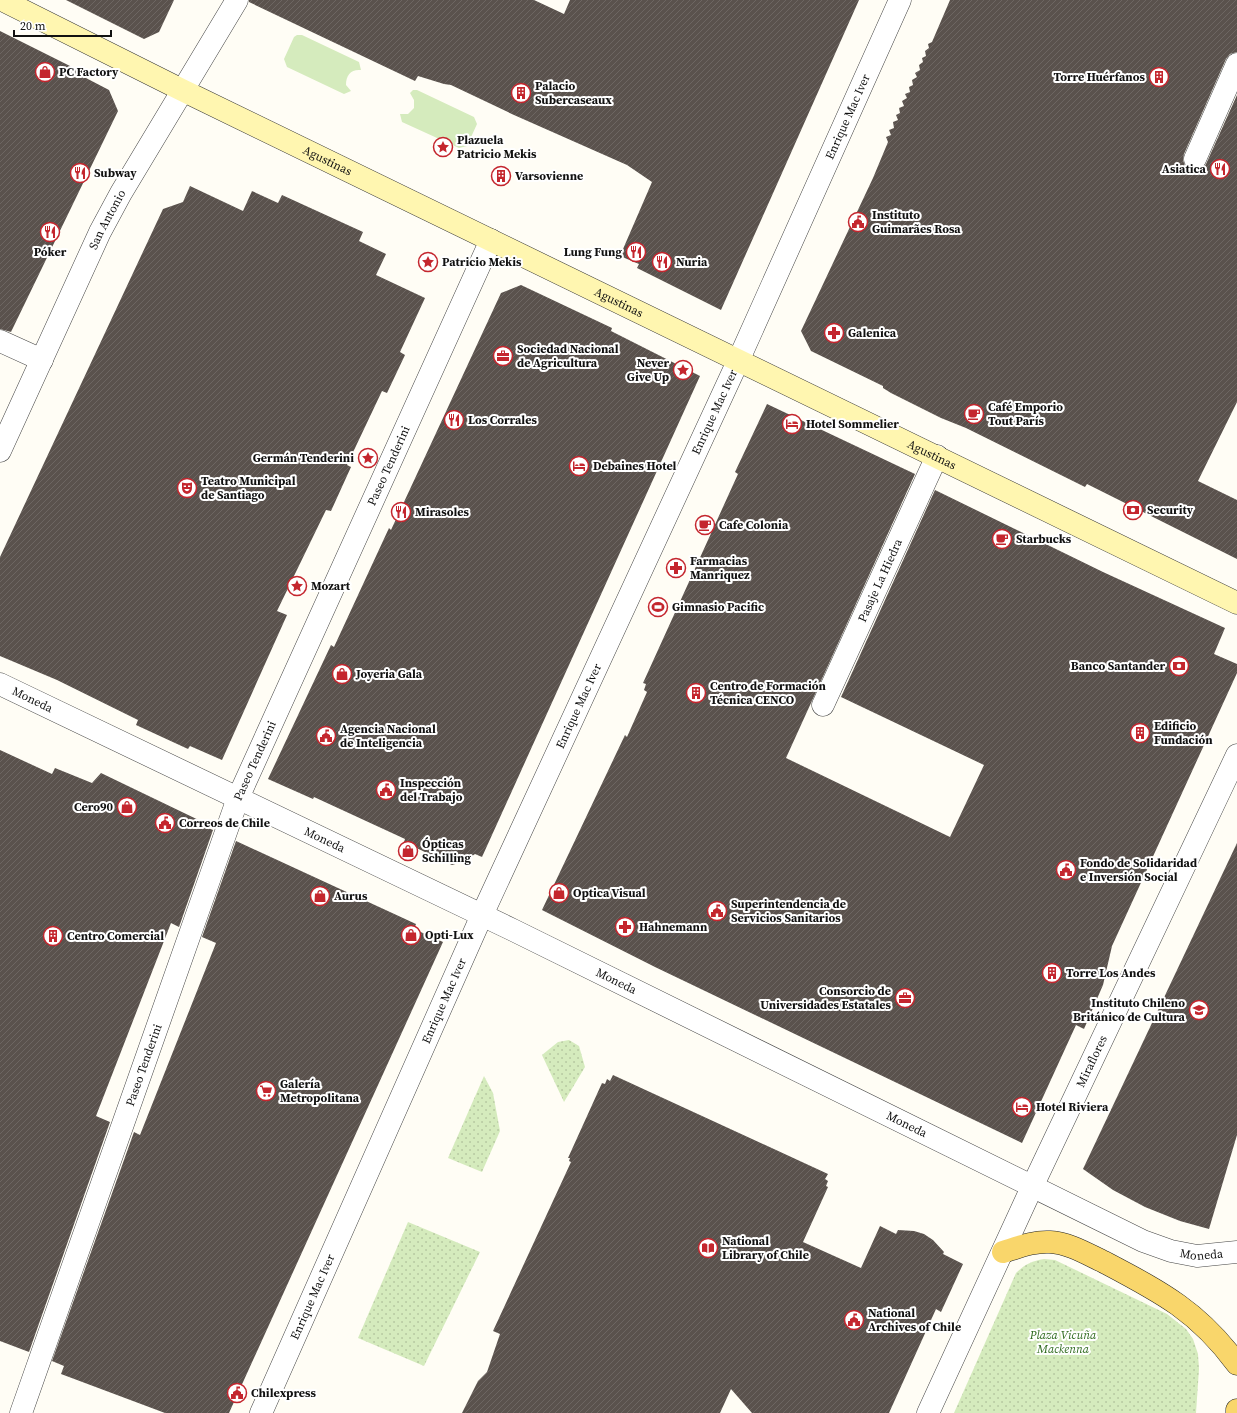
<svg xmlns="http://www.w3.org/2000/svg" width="1237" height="1413" viewBox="0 0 1237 1413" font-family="'Source Serif 4',serif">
<defs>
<pattern id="grass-dots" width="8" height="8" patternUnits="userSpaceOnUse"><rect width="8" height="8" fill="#d5ebbd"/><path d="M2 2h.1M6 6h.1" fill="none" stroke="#b6c8a1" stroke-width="1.8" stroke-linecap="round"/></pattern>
<pattern id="building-hatch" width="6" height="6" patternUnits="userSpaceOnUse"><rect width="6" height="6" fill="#5a524d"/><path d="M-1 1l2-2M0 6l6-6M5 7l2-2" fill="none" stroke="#6d6662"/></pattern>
</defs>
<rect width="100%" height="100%" fill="#fffdf5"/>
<!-- grass -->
<g fill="url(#grass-dots)">
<polygon points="569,1040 579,1046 585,1067 564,1102 542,1055 558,1042"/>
<polygon points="484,1076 493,1093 500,1131 482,1172 448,1158"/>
<polygon points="408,1222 480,1252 424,1366 358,1338"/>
<path d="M1044,1259L1055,1260L1167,1314L1186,1329L1193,1339L1198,1354L1199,1369L1196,1413H954L1016,1273C1025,1264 1032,1261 1044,1259Z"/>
</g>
<!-- garden -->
<g fill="#d5ebbd">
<path d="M297,35H302L359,62L361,70C351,69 346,75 346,85L351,91L344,94L287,67L284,59L294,37Z"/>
<polygon points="413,90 417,90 474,117 477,124 467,146 459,148 402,122 400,114 408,114 414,108 414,100 410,93"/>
</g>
<!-- building -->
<g fill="url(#building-hatch)">
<polygon points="66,0 174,0 159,32 144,39"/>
<polygon points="249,0 534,0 564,14 570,0 859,0 721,310 637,268 639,264 620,256 652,182 627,165 514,115 451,85 444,84 418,76 415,81 249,2"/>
<polygon points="950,0 1237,0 1237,52 1230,54 1226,59 1184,154 1183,160 1185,166 1190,170 1197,171 1203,169 1206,164 1237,95 1237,402 1198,481 1237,500 1237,559 1087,484 1085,487 966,428 941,418 891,393 883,388 883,386 811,351 801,331 873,178 888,142 886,137 891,135 889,130 894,128 893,122 898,120 896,115 900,113 899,108 904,106 902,101 907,98 905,94 910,92 909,87 913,85 912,80 917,77 915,73 920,70 919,65 923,62 922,58 926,56 925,51 929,48 928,44 932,42"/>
<polygon points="0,31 88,75 86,78 109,90 118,111 11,332 0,329"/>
<polygon points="190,186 243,211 252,191 278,203 282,195 363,232 359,241 386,254 376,275 425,298 400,352 405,355 387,393 382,391 347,465 351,467 331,511 326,510 277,611 287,615 222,760 190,746 188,749 136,725 138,720 57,680 0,656 0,557 163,209 183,202"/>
<polygon points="521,285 612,328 611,331 700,376 482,857 475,854 465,861 452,865 404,842 405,839 314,797 313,799 268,779 331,645 334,647 389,528 391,530 501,293"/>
<polygon points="767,404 915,474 786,758 950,837 984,765 841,697 935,490 1103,572 1225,628 1214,654 1237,664 1237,673 1112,946 1103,985 1084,1029 1076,1025 1022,1143 655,967 542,910 625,735 627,737 647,692 644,690 646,684 643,683 738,474 735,472"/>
<polygon points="0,750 52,774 55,768 92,783 101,773 209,825 208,828 213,830 179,927 171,923 96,1116 110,1122 29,1352 0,1341"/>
<polygon points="236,841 416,924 414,929 443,942 229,1413 165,1413 61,1374 64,1366 52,1361 134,1132 140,1135 216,943 202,937"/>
<polygon points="1237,843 1237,1135 1209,1229 1180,1221 1145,1207 1113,1190 1083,1169"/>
<polygon points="613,1075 828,1174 825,1179 828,1181 826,1186 828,1187 803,1242 861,1268 880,1226 896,1234 898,1230 914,1231 924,1234 933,1240 944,1252 943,1254 963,1264 941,1312 936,1309 889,1413 752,1413 731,1389 720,1413 462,1413 478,1381 487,1372 500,1334 493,1331 571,1162 569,1161 570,1158 568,1158 602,1083 605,1084 607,1079 610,1081"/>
</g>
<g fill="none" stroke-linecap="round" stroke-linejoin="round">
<defs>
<g id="pedestrian">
<polyline points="1195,159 1237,64"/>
<polyline points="0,341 42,360"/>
<path id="s1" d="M21,1413L238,798L491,240"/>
</g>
<g id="minor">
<path id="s2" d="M0,451L100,232L121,193L237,0"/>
<path id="s3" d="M0,684L513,930L1143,1241L1171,1251L1197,1256L1237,1252"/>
<path id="s4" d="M823,705L937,456"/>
<path id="s5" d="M261,1413L482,915L739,359L900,0"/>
</g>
<g id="tertiary">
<path id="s6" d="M928,1413L1033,1185L1237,755"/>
</g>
<g id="secondary">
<path id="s7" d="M2,0L182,90L1237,603"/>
</g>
<g id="primary">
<path d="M1003,1252C1019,1247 1034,1241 1050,1242C1069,1243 1087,1254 1104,1262C1161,1292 1198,1311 1237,1364"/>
<polyline points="1237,1413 1237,1410"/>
</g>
</defs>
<!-- pedestrian casing -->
<use href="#pedestrian" stroke="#444" stroke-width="23"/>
<!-- minor casing -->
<use href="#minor" stroke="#444" stroke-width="23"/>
<!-- tertiary casing -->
<use href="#tertiary" stroke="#444" stroke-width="23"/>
<!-- secondary casing -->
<use href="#secondary" stroke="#333" stroke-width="23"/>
<!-- primary casing -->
<use href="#primary" stroke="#222" stroke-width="23"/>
<!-- pedestrian -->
<use href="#pedestrian" stroke="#fff" stroke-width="22"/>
<!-- minor -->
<use href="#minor" stroke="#fff" stroke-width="22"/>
<!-- tertiary -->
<use href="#tertiary" stroke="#fff" stroke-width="22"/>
<!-- secondary -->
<use href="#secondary" stroke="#fff6b0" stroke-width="22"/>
<!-- primary -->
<use href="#primary" stroke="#f9d66b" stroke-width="22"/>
</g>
<!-- icons -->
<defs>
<symbol id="shop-ring" viewBox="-11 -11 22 22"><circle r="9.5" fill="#fff" stroke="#c4262e" stroke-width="1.5"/><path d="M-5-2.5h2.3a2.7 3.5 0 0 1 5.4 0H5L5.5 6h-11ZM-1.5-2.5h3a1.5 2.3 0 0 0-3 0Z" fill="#c4262e"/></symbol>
<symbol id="building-ring" viewBox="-11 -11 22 22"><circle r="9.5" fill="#fff" stroke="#c4262e" stroke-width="1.5"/><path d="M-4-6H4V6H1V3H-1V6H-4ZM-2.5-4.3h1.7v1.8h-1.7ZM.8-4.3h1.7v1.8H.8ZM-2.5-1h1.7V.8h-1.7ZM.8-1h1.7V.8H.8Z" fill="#c4262e"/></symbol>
<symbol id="sight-ring" viewBox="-11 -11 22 22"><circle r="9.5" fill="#fff" stroke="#c4262e" stroke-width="1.5"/><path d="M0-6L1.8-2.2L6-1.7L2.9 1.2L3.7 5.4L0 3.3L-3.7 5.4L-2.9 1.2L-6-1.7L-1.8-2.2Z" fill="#c4262e"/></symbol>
<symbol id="restaurant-ring" viewBox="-11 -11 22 22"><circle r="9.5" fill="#fff" stroke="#c4262e" stroke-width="1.5"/><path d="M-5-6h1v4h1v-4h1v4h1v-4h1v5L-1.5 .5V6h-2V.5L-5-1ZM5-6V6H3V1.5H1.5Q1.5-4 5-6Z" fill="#c4262e"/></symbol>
<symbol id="civic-ring" viewBox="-11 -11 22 22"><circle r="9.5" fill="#fff" stroke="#c4262e" stroke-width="1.5"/><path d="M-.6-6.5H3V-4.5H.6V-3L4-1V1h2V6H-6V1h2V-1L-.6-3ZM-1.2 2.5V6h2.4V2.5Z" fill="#c4262e"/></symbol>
<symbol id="pharmacy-ring" viewBox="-11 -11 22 22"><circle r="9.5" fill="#fff" stroke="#c4262e" stroke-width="1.5"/><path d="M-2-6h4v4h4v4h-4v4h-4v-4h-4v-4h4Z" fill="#c4262e"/></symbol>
<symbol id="office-ring" viewBox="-11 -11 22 22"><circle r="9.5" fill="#fff" stroke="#c4262e" stroke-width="1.5"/><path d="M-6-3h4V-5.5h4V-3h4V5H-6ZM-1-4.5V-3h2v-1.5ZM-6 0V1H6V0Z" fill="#c4262e"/></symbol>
<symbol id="cafe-ring" viewBox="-11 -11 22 22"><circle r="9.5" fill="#fff" stroke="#c4262e" stroke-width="1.5"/><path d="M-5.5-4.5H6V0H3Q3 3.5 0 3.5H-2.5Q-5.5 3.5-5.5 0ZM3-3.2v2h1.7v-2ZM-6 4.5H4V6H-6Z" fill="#c4262e"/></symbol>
<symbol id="hotel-ring" viewBox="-11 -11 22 22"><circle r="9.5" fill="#fff" stroke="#c4262e" stroke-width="1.5"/><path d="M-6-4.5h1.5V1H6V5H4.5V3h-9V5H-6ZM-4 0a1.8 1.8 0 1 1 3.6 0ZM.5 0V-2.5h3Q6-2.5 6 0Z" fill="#c4262e"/></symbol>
<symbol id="theatre-ring" viewBox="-11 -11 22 22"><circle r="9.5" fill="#fff" stroke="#c4262e" stroke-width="1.5"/><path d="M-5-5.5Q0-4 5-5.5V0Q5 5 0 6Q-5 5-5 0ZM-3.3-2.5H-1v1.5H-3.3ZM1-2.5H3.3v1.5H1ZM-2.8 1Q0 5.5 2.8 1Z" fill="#c4262e"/></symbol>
<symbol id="bank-ring" viewBox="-11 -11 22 22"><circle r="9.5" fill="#fff" stroke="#c4262e" stroke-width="1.5"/><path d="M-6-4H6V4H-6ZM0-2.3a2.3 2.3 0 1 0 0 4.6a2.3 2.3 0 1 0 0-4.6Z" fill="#c4262e"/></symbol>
<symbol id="stadium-ring" viewBox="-11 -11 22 22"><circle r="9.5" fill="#fff" stroke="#c4262e" stroke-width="1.5"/><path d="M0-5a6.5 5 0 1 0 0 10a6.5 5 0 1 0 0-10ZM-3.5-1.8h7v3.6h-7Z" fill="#c4262e"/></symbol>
<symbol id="school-ring" viewBox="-11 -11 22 22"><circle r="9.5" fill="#fff" stroke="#c4262e" stroke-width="1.5"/><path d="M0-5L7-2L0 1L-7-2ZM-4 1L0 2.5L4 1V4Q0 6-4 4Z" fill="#c4262e"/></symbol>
<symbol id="supermarket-ring" viewBox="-11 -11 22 22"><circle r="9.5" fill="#fff" stroke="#c4262e" stroke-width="1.5"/><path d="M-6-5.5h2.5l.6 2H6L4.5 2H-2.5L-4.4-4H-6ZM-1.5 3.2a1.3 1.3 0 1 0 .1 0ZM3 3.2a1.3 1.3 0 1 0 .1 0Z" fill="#c4262e"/></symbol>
<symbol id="library-ring" viewBox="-11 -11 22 22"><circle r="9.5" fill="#fff" stroke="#c4262e" stroke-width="1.5"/><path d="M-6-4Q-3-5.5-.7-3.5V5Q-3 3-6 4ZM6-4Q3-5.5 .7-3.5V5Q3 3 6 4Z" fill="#c4262e"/></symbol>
</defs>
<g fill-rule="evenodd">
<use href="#shop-ring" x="34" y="61" width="22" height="22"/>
<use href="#building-ring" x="1148" y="66" width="22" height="22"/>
<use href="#building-ring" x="510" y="82" width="22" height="22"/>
<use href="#sight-ring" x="432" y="136" width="22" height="22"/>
<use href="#restaurant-ring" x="1209" y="158" width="22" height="22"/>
<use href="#restaurant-ring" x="69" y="162" width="22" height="22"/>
<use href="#building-ring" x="490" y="165" width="22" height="22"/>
<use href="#civic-ring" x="847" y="211" width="22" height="22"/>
<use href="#restaurant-ring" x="39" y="221" width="22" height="22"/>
<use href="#restaurant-ring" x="625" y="241" width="22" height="22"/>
<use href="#sight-ring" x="417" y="251" width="22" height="22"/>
<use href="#restaurant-ring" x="651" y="251" width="22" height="22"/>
<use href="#pharmacy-ring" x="823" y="322" width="22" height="22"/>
<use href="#office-ring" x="492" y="345" width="22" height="22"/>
<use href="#sight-ring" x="672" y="359" width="22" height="22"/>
<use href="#cafe-ring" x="963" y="403" width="22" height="22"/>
<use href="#restaurant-ring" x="443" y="409" width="22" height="22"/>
<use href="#hotel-ring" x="781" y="413" width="22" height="22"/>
<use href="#sight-ring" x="357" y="447" width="22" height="22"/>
<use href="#hotel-ring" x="568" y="455" width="22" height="22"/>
<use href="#theatre-ring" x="176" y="477" width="22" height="22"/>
<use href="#bank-ring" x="1122" y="499" width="22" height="22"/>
<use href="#restaurant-ring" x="390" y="501" width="22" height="22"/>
<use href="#cafe-ring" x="694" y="514" width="22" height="22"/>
<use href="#cafe-ring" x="991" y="528" width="22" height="22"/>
<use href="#pharmacy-ring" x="665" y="557" width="22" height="22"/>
<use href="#sight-ring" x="286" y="575" width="22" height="22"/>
<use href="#stadium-ring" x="647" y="596" width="22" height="22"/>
<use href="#bank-ring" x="1168" y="655" width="22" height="22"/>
<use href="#shop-ring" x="331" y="663" width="22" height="22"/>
<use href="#building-ring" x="685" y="682" width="22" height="22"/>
<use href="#building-ring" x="1129" y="722" width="22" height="22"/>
<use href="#civic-ring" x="315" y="725" width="22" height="22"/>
<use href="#civic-ring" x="375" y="779" width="22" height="22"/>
<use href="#shop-ring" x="116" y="796" width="22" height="22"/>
<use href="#civic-ring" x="154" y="812" width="22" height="22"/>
<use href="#shop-ring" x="397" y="840" width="22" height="22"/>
<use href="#civic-ring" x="1055" y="859" width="22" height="22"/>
<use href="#shop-ring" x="548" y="882" width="22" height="22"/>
<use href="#shop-ring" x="309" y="885" width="22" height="22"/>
<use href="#civic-ring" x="706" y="900" width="22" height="22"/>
<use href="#pharmacy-ring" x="614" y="916" width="22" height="22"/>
<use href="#shop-ring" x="400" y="924" width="22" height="22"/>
<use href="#building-ring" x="42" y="925" width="22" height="22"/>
<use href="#building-ring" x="1041" y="962" width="22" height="22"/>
<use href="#office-ring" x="894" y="987" width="22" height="22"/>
<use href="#school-ring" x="1188" y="999" width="22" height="22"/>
<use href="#supermarket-ring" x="255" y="1080" width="22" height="22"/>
<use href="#hotel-ring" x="1011" y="1096" width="22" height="22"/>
<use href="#library-ring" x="697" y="1237" width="22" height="22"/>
<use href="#civic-ring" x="843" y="1309" width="22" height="22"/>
<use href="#civic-ring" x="226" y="1382" width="22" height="22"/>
</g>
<g text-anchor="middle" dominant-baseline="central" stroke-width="4" stroke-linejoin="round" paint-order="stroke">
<!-- poi labels -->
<g font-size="12" font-weight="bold" fill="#111" stroke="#fff" text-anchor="start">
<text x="59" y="72">PC Factory</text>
<text x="1145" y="77" text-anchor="end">Torre Huérfanos</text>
<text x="535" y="86">Palacio<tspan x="535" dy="14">Subercaseaux</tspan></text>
<text x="457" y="140">Plazuela<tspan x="457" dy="14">Patricio Mekis</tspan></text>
<text x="1206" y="169" text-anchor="end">Asiatica</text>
<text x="94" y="173">Subway</text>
<text x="515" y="176">Varsovienne</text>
<text x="872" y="215">Instituto<tspan x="872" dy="14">Guimarães Rosa</tspan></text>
<text x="50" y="252" text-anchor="middle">Póker</text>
<text x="622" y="252" text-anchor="end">Lung Fung</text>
<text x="442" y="262">Patricio Mekis</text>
<text x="676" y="262">Nuria</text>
<text x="848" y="333">Galenica</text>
<text x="517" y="349">Sociedad Nacional<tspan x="517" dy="14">de Agricultura</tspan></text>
<text x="669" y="363" text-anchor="end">Never<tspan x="669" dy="14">Give Up</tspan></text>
<text x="988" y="407">Café Emporio<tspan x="988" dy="14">Tout París</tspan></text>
<text x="468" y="420">Los Corrales</text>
<text x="806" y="424">Hotel Sommelier</text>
<text x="354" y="458" text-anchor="end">Germán Tenderini</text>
<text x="593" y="466">Debaines Hotel</text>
<text x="201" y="481">Teatro Municipal<tspan x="201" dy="14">de Santiago</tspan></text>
<text x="1147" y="510">Security</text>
<text x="415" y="512">Mirasoles</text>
<text x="719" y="525">Cafe Colonia</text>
<text x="1016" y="539">Starbucks</text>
<text x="690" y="561">Farmacias<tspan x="690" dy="14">Manriquez</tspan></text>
<text x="311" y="586">Mozart</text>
<text x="672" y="607">Gimnasio Pacific</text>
<text x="1165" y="666" text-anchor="end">Banco Santander</text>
<text x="356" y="674">Joyeria Gala</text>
<text x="710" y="686">Centro de Formación<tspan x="710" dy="14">Técnica CENCO</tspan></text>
<text x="1154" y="726">Edificio<tspan x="1154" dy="14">Fundación</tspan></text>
<text x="340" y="729">Agencia Nacional<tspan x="340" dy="14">de Inteligencia</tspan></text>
<text x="400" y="783">Inspección<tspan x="400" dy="14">del Trabajo</tspan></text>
<text x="113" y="807" text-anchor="end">Cero90</text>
<text x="179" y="823">Correos de Chile</text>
<text x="422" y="844">Ópticas<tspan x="422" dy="14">Schilling</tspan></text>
<text x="1080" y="863">Fondo de Solidaridad<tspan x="1080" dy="14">e Inversión Social</tspan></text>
<text x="573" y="893">Optica Visual</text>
<text x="334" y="896">Aurus</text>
<text x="731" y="904">Superintendencia de<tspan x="731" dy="14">Servicios Sanitarios</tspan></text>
<text x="639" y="927">Hahnemann</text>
<text x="425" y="935">Opti-Lux</text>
<text x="67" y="936">Centro Comercial</text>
<text x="1066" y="973">Torre Los Andes</text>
<text x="891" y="991" text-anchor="end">Consorcio de<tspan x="891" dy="14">Universidades Estatales</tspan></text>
<text x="1185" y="1003" text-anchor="end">Instituto Chileno<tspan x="1185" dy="14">Británico de Cultura</tspan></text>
<text x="280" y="1084">Galería<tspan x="280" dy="14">Metropolitana</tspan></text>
<text x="1036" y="1107">Hotel Riviera</text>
<text x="722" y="1241">National<tspan x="722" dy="14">Library of Chile</tspan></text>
<text x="868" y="1313">National<tspan x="868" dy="14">Archives of Chile</tspan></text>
<text x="251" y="1393">Chilexpress</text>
</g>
<!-- street labels -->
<g font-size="12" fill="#111" stroke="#fff">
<text stroke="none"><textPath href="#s5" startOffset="1423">Enrique Mac Iver</textPath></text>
<text stroke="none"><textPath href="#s7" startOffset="363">Agustinas</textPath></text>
<text stroke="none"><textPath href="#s2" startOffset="255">San Antonio</textPath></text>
<text stroke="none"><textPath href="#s7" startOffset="687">Agustinas</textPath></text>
<text stroke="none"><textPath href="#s5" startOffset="1099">Enrique Mac Iver</textPath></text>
<text stroke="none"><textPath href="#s7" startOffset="1035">Agustinas</textPath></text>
<text stroke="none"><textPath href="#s1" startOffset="1017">Paseo Tenderini</textPath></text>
<text stroke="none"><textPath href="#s4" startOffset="137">Pasaje La Hiedra</textPath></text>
<text stroke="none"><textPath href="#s3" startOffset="36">Moneda</textPath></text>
<text stroke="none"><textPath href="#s5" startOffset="775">Enrique Mac Iver</textPath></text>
<text stroke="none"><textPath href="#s1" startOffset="693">Paseo Tenderini</textPath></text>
<text stroke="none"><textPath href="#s3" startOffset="360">Moneda</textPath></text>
<text stroke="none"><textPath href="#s3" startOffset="684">Moneda</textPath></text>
<text stroke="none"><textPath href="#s5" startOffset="451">Enrique Mac Iver</textPath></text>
<text stroke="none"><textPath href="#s6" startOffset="388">Miraflores</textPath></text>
<text stroke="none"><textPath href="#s1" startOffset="369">Paseo Tenderini</textPath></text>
<text stroke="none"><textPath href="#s3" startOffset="1008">Moneda</textPath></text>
<text stroke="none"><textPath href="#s3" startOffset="1332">Moneda</textPath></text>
<text stroke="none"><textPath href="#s5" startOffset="127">Enrique Mac Iver</textPath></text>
</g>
<!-- park labels -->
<g font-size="12" font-style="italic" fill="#2f6b1f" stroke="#fff">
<text x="1063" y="1335">Plaza Vicuña<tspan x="1063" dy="14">Mackenna</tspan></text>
</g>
</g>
<!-- scale -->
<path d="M14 30v6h97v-6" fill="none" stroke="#111111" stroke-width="2"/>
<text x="20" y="30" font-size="12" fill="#111111" stroke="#ffffff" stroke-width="3" paint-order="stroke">20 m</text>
</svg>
